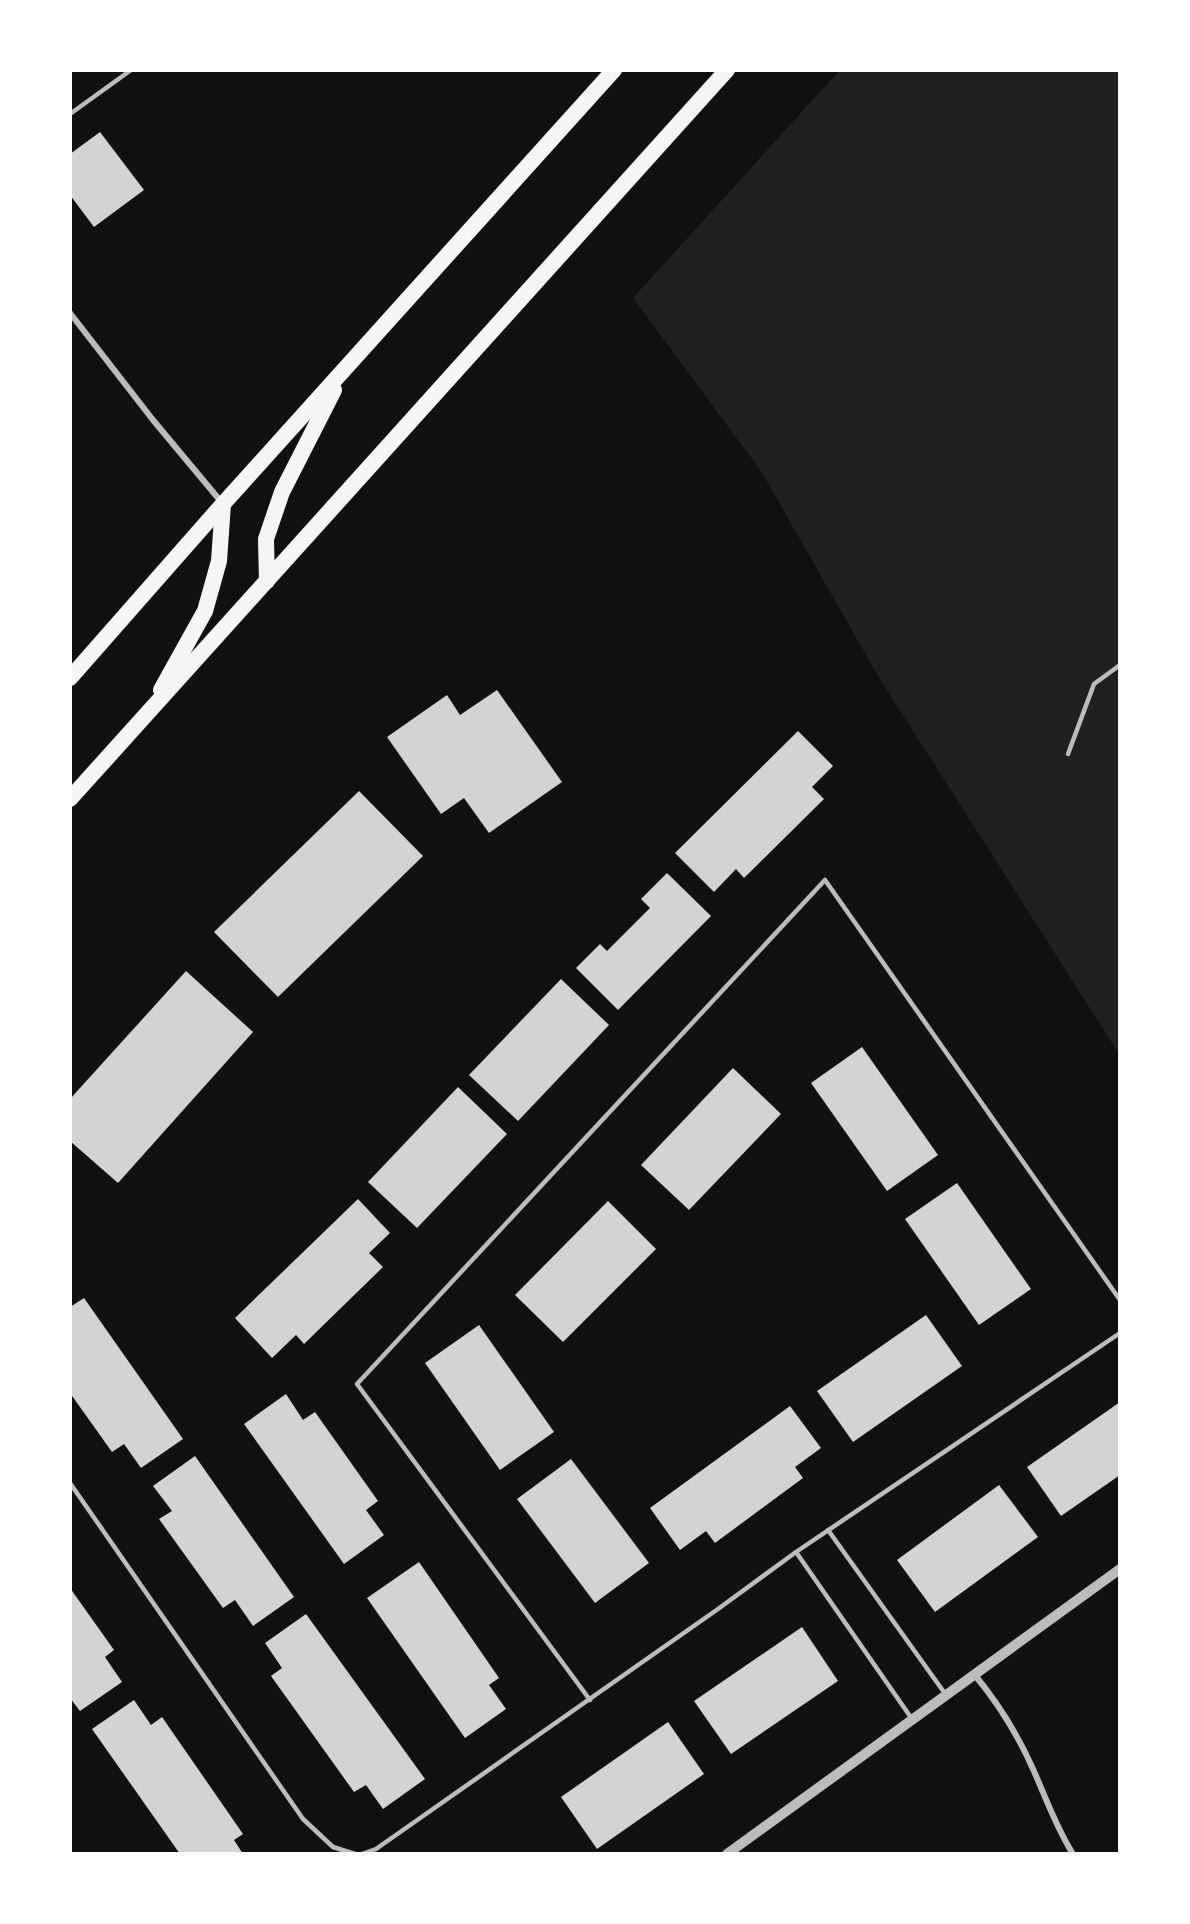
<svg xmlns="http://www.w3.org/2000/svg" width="1190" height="1924" viewBox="0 0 1190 1924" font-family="'DM Sans',sans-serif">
<rect width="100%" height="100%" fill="#111"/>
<!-- green -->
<polygon fill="#202020" points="839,71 1119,71 1119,1054 878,676 761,471 633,298"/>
<!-- building -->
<g fill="#d3d3d3">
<polygon points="100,132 144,190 94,227 70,195 70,154"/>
<polygon points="497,690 562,782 489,833 464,798 441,814 387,737 447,695 460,715"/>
<polygon points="798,731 833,766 812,787 824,799 744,878 736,869 714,892 675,853"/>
<polygon points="359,791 423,856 278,997 214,932"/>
<polygon points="667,873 711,916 618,1010 576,968 600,944 607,951 650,908 641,899"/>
<polygon points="186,971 253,1032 118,1183 70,1141 70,1099"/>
<polygon points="561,979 609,1025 518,1121 469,1075"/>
<polygon points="862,1047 938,1155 887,1191 811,1083"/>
<polygon points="733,1068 781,1114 689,1210 641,1165"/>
<polygon points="458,1087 507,1134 417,1228 368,1182"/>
<polygon points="957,1183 1031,1289 979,1325 905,1219"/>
<polygon points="358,1199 390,1233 369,1253 383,1267 304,1344 296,1335 272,1358 235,1318"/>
<polygon points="608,1201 656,1249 563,1342 515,1295"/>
<polygon points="84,1298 183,1439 141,1468 124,1444 112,1452 70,1393 70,1307"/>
<polygon points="926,1315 962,1366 853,1442 817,1391"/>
<polygon points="479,1325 554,1432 500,1470 425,1363"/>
<polygon points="286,1394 303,1420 315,1412 378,1501 366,1510 384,1535 344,1564 244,1424"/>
<polygon points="1120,1402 1120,1475 1061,1516 1027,1467"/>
<polygon points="790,1406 821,1448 795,1467 803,1478 715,1543 706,1531 680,1550 650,1508"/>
<polygon points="195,1456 294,1597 253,1626 235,1600 223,1608 159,1519 172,1511 153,1486"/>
<polygon points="571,1459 649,1563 595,1603 517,1499"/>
<polygon points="999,1485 1038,1537 935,1612 897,1560"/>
<polygon points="419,1562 499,1678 489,1685 506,1709 465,1738 367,1598"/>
<polygon points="70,1588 114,1650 105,1657 122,1682 80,1711 70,1698"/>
<polygon points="306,1614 425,1779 383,1809 366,1785 354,1792 271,1676 282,1668 265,1643"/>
<polygon points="802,1627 838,1681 731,1754 694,1701"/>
<polygon points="134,1700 151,1725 162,1717 243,1834 234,1840 243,1854 180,1854 92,1729"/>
<polygon points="668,1722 704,1774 597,1849 561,1797"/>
</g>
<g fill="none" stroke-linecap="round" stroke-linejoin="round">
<!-- service -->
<g stroke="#bcbcbc" stroke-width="4.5">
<polyline points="70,114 131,70"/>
<polyline points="1068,754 1094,684 1120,665"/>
<polyline points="70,1483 303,1819 333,1847 355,1854"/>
<polyline points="828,1530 946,1695"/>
<polyline points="796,1552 912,1719"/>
<polyline points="590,1700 357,1384 825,880 1120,1300"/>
<polyline points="362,1854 376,1849 718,1609 796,1552 1120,1333"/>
</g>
<!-- minor -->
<g stroke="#bcbcbc" stroke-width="6">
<polyline points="70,313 153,420 223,504"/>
<path d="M974,1674C998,1703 1018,1735 1033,1769C1046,1798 1056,1827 1073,1854"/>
</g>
<!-- tertiary -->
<polyline stroke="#bcbcbc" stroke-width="10" points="727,1854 1120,1569"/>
<!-- trunk -->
<g stroke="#f5f5f5" stroke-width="16">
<polyline points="267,581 266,539 282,492 334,390"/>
<polyline points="70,678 223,504 614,70"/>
<polyline points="161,690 205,611 219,561 223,504"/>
<polyline points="70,799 727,70"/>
</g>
</g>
<!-- border -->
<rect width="1190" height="1924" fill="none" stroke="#ffffff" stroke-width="144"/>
</svg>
